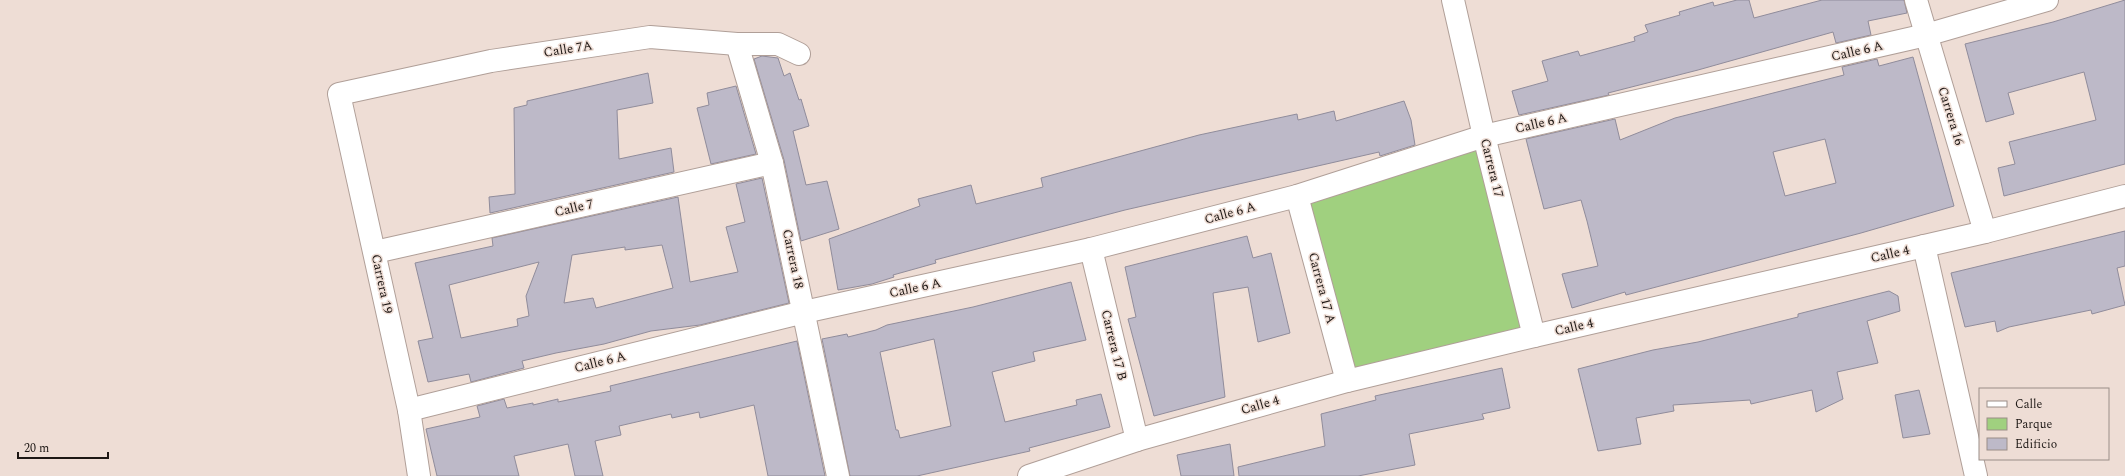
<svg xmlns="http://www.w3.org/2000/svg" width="2125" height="476" viewBox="0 0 2125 476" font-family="Spectral,serif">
<rect width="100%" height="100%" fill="#eeddd5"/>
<!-- green -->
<polygon fill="#a0d07f" points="1484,136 1534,336 1347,381 1297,196"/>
<!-- building -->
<g fill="#bdb9c8" stroke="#908c9b" fill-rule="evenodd">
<polygon points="1737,0 1749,0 1754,18 1822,0 1904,0 1907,13 1868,21 1871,35 1836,43 1833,32 1698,70 1608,93 1609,95 1519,115 1512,91 1548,81 1542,61 1578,51 1580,56 1635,41 1634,37 1648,32 1645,25 1680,15 1679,12 1713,2 1714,6"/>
<polygon points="2125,0 2125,164 2004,196 1998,168 2015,164 2009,142 2096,120 2084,72 2008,93 2014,114 1986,122 1965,44 2053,22"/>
<polygon points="762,56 778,58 784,76 790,73 799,100 801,99 809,126 793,131 806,185 827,181 839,229 801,241 784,160 754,59"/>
<path d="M1913,57L1954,206L1861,233L1626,295L1625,292L1572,308L1562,274L1598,266L1587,221L1581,200L1544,209L1526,139L1615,119L1620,140L1675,118L1844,75L1842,67L1877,59L1879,66ZM1825,139L1836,183L1785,196L1773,152Z"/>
<polygon points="648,73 653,103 617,110 619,159 671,148 674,172 490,213 489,197 515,194 514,108 527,105 527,101"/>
<polygon points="736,86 756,154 711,164 697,108 709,105 707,93"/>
<polygon points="1404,101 1411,120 1415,145 1380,156 1379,152 1125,210 935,260 936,263 893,275 894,277 872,284 838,290 829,239 920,206 918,199 971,185 976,204 1043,187 1041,178 1199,135 1297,114 1298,120 1334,111 1336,121"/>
<path d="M762,178L789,303L700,325L651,331L604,344L556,353L522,361L524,368L471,382L469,374L428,382L418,341L433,338L415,263L493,246L492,238L678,197L690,282L738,272L726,227L745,222L736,184ZM662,245L673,288L596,308L593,298L564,303L572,255L625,247V250ZM539,262L526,296L529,316L517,319L518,326L461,338L449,285Z"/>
<polygon points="2125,231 2125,266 2117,268 2125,305 2092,314 2091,310 2009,327 1997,332 1995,321 1965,327 1951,273"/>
<polygon points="1247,236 1253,258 1271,253 1290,333 1258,342 1248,287 1213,293 1225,397 1154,416 1128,319 1136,317 1125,267"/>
<path d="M1071,282L1086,340L1033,352L1035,361L992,372L1005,422L1077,405L1076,400L1101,394L1110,427L1029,448L1030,451L917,476H850L822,339L847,334L848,337L876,330L887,325L973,307ZM934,339L951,426L900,438L898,430H896L880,352Z"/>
<polygon points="1889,291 1898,296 1900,311 1867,321 1878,363 1837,372 1843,399 1816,412 1812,390 1751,404 1750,400 1673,405 1674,411 1636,418 1641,444 1598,451 1578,369 1653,350 1698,342 1798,317 1798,314"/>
<polygon points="797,341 825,476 768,476 754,405 700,418 699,412 672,418 671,414 619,426 621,435 595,441 603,476 575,476 568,444 514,456 519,476 437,476 426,429 480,417 477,406 504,399 507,408 533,403 533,405 558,399 558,402 611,391 610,386"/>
<polygon points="1502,368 1510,408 1482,414 1484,419 1409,434 1415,465 1358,476 1239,476 1238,467 1325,446 1321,414 1376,400 1375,396"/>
<polygon points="1919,390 1930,434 1903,438 1895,395"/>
<polygon points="1230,444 1234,476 1181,476 1177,455"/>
</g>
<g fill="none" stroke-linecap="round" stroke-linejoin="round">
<defs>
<g id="minor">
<polyline points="1453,0 1484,136 1534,336"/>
<polyline points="1916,0 1985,232"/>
<polyline points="737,44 772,163 838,476"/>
<polyline points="1297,196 1347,381"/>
<polyline points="1924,246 1976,476"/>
<polyline points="1091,249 1137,440"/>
<polyline points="375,252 772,163"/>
<polyline points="409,410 804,312 1091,249 1297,196 1484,136 1926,35 2047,0"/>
<polyline points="419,476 409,410 339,94 491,61 650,37 737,44 778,44 799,54"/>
<polyline points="1029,476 1137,440 1347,381 1534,336 1985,232 2125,196"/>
</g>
</defs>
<!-- minor casing -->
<use href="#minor" stroke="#b09f98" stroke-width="24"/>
<!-- minor -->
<use href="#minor" stroke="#fff" stroke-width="22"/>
</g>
<g text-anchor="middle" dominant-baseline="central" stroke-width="3" stroke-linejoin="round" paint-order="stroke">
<!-- street labels -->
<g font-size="13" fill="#1d1714" stroke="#eeddd5">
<text transform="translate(568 49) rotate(-9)">Calle 7A</text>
<text transform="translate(1857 51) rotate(-13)">Calle 6 A</text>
<text transform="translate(1951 116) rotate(73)">Carrera 16</text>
<text transform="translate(1541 123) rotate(-13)">Calle 6 A</text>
<text transform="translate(1492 168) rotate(76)">Carrera 17</text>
<text transform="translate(574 208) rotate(-13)">Calle 7</text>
<text transform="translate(1230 213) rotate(-15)">Calle 6 A</text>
<text transform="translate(1890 254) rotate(-13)">Calle 4</text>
<text transform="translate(793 259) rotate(78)">Carrera 18</text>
<text transform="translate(382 284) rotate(78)">Carrera 19</text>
<text transform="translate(915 288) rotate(-12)">Calle 6 A</text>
<text transform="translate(1322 288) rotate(75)">Carrera 17 A</text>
<text transform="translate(1574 327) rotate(-13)">Calle 4</text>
<text transform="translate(1114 345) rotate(76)">Carrera 17 B</text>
<text transform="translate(600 362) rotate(-14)">Calle 6 A</text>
<text transform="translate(1260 405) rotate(-16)">Calle 4</text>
</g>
</g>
<!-- legend -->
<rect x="1979" y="388" width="130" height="72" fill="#eeddd5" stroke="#9a8e88"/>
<rect x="1987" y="401" width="20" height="6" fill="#ffffff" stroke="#9a8e88"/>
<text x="2015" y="408" font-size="12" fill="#1d1714">Calle</text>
<rect x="1987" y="418" width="20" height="12" fill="#a0d07f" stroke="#9a8e88"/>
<text x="2015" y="428" font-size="12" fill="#1d1714">Parque</text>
<rect x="1987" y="438" width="20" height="12" fill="#bdb9c8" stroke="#9a8e88"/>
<text x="2015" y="448" font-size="12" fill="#1d1714">Edificio</text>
<!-- scale -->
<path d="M18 452v6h90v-6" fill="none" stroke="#1d1714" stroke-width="2"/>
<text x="24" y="452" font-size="12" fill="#1d1714" stroke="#eeddd5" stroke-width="3" paint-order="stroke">20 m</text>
</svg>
